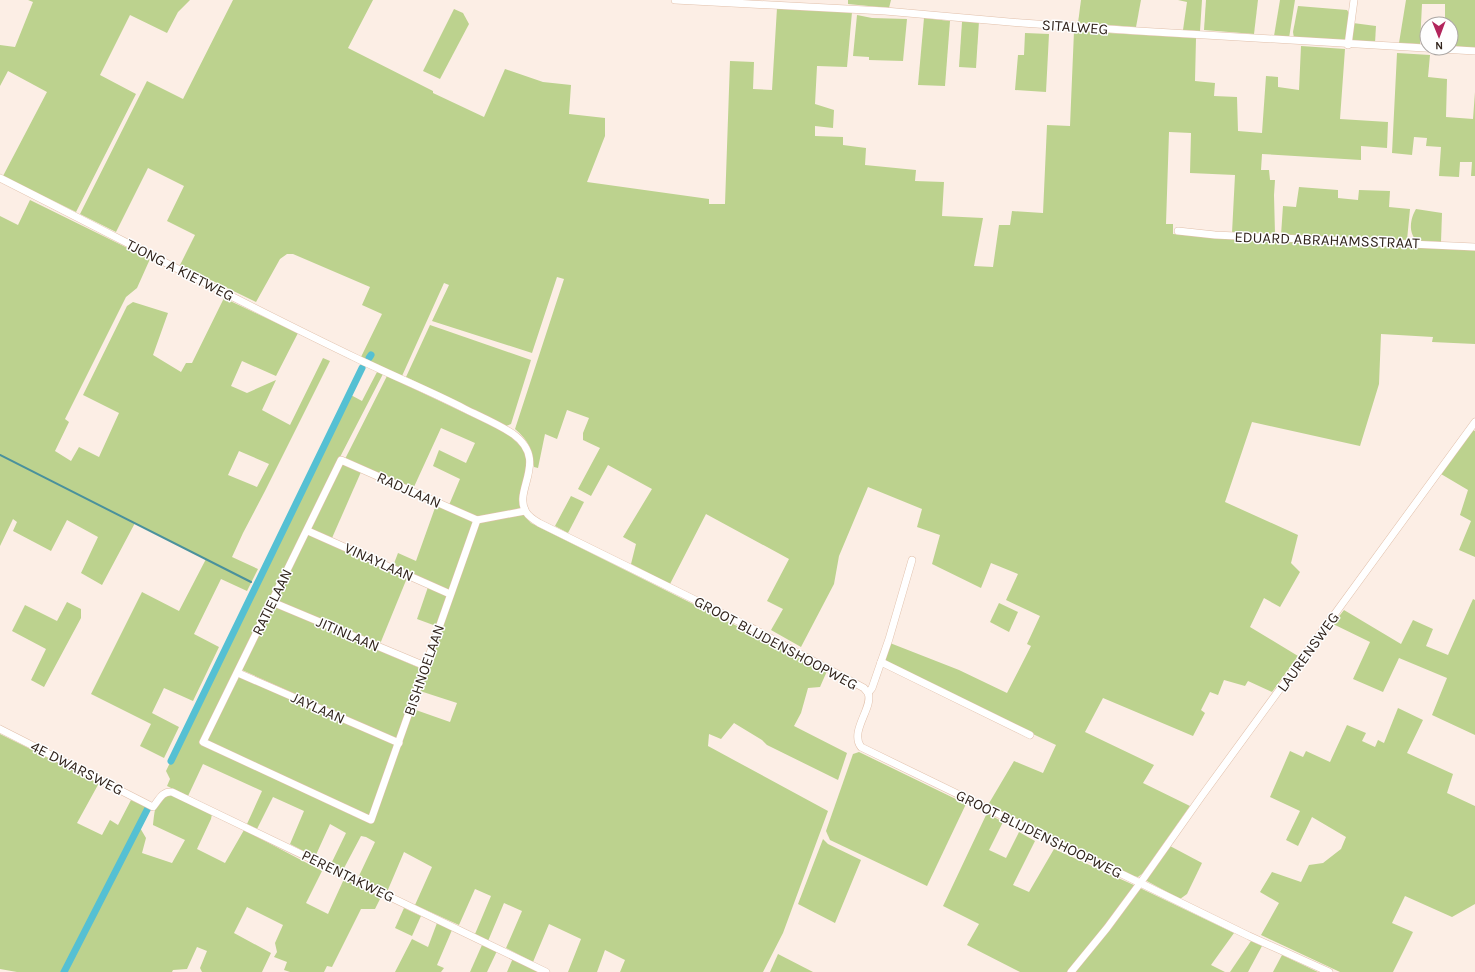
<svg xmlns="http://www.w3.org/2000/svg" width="1475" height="972" viewBox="0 0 1475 972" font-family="Karla,sans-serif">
<rect width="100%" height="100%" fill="#fceee5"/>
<!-- green -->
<g fill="#bcd28e" fill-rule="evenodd">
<polygon points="28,0 190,0 178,12 167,33 130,15 100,75 136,94 76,212 3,176 47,92 8,71 0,86 0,45 15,47 33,2"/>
<path d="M233,0H373L348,48L433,91V93L484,117L505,69L543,82L571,85L569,114L605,118V136L587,182L709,199V204H725L730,61L754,62L753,89L772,90L777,8L852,12L847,67L817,66L815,104L834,110L833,128L815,126V136L843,137V145L866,148L865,165L916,170L915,181L944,182L942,216L983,218L974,266L993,267L999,225H1010L1012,211L1043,213L1047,125L1070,126L1074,31L1196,38L1195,81L1215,83L1214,96L1237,97L1238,131L1262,133L1266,76L1278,77V87L1299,90L1301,46L1345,49L1340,119L1388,122L1387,148L1361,146V160L1262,154L1261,170H1269L1270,180H1275L1274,195L1275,234L1232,233L1235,175L1190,173L1191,133L1169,132L1166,224H1173V234L1217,238L1475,250V344L1432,342L1433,337L1381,334L1379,384L1360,446L1252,422L1225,502L1298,535L1291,563L1300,572L1280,607L1264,598L1250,627L1298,656L1272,692L1248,681L1245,686L1224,680L1218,695L1210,692L1201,710L1205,713L1193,736L1103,698L1085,732L1154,765L1143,783L1190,806L1143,873L1138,877L1133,876L988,805L1014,761L1043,773L1056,745L883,663L890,643L959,670L1007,693L1031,646L1027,644L1040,616L1006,600L1018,574L991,563L981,588L932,564L940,535L917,527L922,509L868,487L839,556L834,584L801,647L771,630L783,609L767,601L789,559L706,514L670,584L631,564L636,544L623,537L652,489L608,465L591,496L578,489L600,448L583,440V433L589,418L567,410L557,439L545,434L538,468L534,467C532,449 529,441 515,429L564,279L557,277L532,353L432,321L449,285L444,283L402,376L361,357L382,314L362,305L370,287L293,254H287L280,259L256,302L180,265L195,235L167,221L184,186L148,168L116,232L80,214L147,81L183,99Z"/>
<polygon points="848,0 891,0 889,8 848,4"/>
<polygon points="1081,0 1141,0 1136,27 1078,23"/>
<polygon points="1178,0 1202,0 1200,31 1183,30 1187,2"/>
<polygon points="1206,0 1258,0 1254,34 1204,30"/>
<polygon points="1280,0 1295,0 1289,38 1274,36"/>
<polygon points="1406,0 1475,0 1475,48 1451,46 1451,24 1445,24 1445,4 1422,4 1420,44 1399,43"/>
<polygon points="1298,6 1347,10 1350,15 1347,38 1343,41 1294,38 1293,32"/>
<polygon points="454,9 463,13 469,24 440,79 423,71"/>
<polygon points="857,15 872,18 907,19 903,61 869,60 869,57 853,56"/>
<polygon points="924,18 950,21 945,86 918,85"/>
<polygon points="967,20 979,21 976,68 959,67 962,22"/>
<polygon points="1353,23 1376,26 1375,43 1353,41 1352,37"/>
<polygon points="1025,33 1049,34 1046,92 1015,90 1018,55 1024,55"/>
<polygon points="1397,53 1430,55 1428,77 1447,79 1446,117 1473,119 1475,92 1475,176 1471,176 1472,162 1460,162 1459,177 1439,176 1441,147 1426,146 1427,138 1414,137 1412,155 1392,153"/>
<polygon points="1299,187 1338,190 1338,198 1358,200 1359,190 1390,191 1389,207 1410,209 1407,240 1281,235 1283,206 1296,207"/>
<path d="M30,200L150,259L137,288L126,297L65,419L69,422L55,451L71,461L79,447L99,457L119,413L83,395L127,306L133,302L168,313L153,355L181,372L186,363H192L224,298L298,333L276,376L242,361L231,386L247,393L276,380L262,410L290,425L323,358L330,361L265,491L243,533L232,557L258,569L247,591L221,579L194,634L219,647L193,701L164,688L152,713L179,727L164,758L140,746L151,724L91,694L142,592L179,611L206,559L135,523L102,585L81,573L98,537L67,520L51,551L13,531L17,522L13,519L0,546V216L18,225ZM239,451L269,464L257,487L228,475Z"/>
<path d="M1416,209L1442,213L1441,242L1417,241C1408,233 1410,219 1416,209Z"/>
<polygon points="430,325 531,360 511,424 506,426 406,377"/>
<polygon points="377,372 383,374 339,459 201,744 371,824 413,709 450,722 457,703 420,691 479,522 518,514 524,515 531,523 827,671 820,687 808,688 801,713 794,726 847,753 838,780 767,745 762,740 734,723 721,739 709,734 708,746 828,811 783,933 763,972 620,972 625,960 605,950 597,972 568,972 581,939 549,924 533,962 506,948 522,911 504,903 488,941 475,934 491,896 475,889 459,925 415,905 432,867 404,852 387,892 358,878 375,842 366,837 361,836 343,870 331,864 346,833 330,824 315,857 290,844 304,811 273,797 257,829 247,824 262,791 203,764 188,796 167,786 170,779 166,771 349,394 362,401"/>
<polygon points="387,376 507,433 523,448 527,457 527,469 522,509 478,517 449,505 460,479 433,466 439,450 466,463 475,443 441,428 413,489 345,459"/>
<polygon points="1473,430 1475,431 1475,557 1459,550 1471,521 1460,515 1468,490 1441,474"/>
<polygon points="343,463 361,472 332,538 311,529"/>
<polygon points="571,496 584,502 568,533 555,526"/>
<polygon points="436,505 473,521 449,591 393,566 398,553 416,561"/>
<polygon points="308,534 407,578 380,644 275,600"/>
<polygon points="428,587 447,595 436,626 417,619"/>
<polygon points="1473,599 1475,600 1475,735 1432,715 1447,678 1399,658 1383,692 1353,679 1370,642 1333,624 1344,610 1401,644 1413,620 1433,629 1426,646 1448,655"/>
<polygon points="67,602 81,609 81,618 44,687 31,680 46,649 12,631 25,605 57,621"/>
<polygon points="999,603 1018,612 1009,632 990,622"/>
<polygon points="274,605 422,669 398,740 242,670"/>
<polygon points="240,675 396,744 369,817 206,741"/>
<polygon points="1398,708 1423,720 1407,753 1453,774 1447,793 1475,806 1475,904 1452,917 1405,896 1392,923 1413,932 1393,972 1340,972 1261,935 1279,903 1260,892 1272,872 1301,882 1309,865 1323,863 1341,849 1346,837 1312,817 1298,846 1286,840 1300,811 1270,797 1290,751 1303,757 1306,751 1330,762 1347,725 1366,733 1362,741 1375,747 1378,740 1384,743"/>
<path d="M0,734L99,783L77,823L102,835L110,820L118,825L131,800L148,808L139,826L146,838L142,853L172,863L185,840L153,825C155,810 154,800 170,794L212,814L211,819L197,849L225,863L244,830L322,871L306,903L328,914L344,879L381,897L375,909H361L332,967L327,966L324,972H290L284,970L287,962L274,957L277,952L275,943L283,925L247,907L234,933L271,953L262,972H202L200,968L207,951L197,947L187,969L173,970L172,972H17L0,969Z"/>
<polygon points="859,752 966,804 927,886 830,840 826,831 853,754"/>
<polygon points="987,813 1003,822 989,850 1006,858 1019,832 1035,841 1013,885 1029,892 1054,849 1136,886 1105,926 1068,972 1020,972 967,945 979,924 943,906"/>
<polygon points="823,839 828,844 861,860 835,923 798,904"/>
<polygon points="1170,846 1202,863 1187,894 1180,899 1145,880"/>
<polygon points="1140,888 1234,933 1211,965 1225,972 1075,972"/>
<polygon points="404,908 421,916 412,936 395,928"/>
<polygon points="437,923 452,930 437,965 444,968 441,972 395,972 412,939 428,947"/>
<polygon points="1251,941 1262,946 1248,972 1230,972"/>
<polygon points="482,945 497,951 487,972 470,972"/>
<polygon points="778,954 813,972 770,972"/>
<polygon points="1282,955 1318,972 1273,972"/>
<polygon points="513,958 542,972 507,972"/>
</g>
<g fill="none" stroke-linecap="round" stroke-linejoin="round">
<!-- stream -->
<polyline stroke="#4a919c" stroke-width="2" points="0,455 251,582"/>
<!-- canal -->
<g stroke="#55c0d3" stroke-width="7">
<polyline points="369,358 371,355"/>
<polyline points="171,761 362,368"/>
<polyline points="64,972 148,808"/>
</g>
<defs>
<g id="street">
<polyline points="675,0 885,11 1022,23 1138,31 1475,51"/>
<polyline points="1348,45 1354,0"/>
<path d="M0,178C119,238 237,301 358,359C393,376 430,391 465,409C481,417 498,424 513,434C550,461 512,490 526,512C529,517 534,520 539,523L750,627L864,688C865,690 867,691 868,693C874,707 849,731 861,747L1249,936L1329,972"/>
<polyline points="1178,231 1215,235 1475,247"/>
<polygon points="341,460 477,520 371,820 203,742"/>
<polyline points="477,520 525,511"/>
<polyline points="308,531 450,594"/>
<polyline points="272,602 425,666"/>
<polyline points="881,662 1030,735"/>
<polyline points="238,673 399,743"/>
<polyline points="868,693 872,688 889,639 912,560"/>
<path d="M0,729L153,807C159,800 162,791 172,792L546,972"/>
<polyline points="1071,972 1107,928 1141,882 1201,797 1475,422"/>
</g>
</defs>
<!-- street casing -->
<use href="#street" stroke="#e1c0ab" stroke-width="8"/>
<!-- street -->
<use href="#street" stroke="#fff" stroke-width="7"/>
</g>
<g text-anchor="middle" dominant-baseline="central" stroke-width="3" stroke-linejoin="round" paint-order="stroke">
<!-- street labels -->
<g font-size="15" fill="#31241c" stroke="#fefefe">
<text transform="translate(1075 27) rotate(4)">SITALWEG</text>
<text transform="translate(1327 240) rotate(2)">EDUARD ABRAHAMSSTRAAT</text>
<text transform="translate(180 270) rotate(27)">TJONG A KIETWEG</text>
<text transform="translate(409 490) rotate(24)">RADJLAAN</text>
<text transform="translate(379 562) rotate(24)">VINAYLAAN</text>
<text transform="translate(272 602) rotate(-64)">RATIELAAN</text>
<text transform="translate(348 634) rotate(23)">JITINLAAN</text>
<text transform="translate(776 643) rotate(28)">GROOT BLIJDENSHOOPWEG</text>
<text transform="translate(1308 652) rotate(-54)">LAURENSWEG</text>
<text transform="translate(424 670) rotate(-71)">BISHNOELAAN</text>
<text transform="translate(318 708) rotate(24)">JAYLAAN</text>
<text transform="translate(77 768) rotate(27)">4E DWARSWEG</text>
<text transform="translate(1039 834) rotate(26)">GROOT BLIJDENSHOOPWEG</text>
<text transform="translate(348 876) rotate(26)">PERENTAKWEG</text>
</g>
</g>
<!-- north arrow -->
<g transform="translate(1439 36) rotate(179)"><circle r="19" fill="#fefefe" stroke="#aca7a4"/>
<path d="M0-3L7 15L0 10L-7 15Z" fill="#b2255c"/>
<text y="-6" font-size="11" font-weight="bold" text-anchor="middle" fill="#31241c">N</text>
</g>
</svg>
